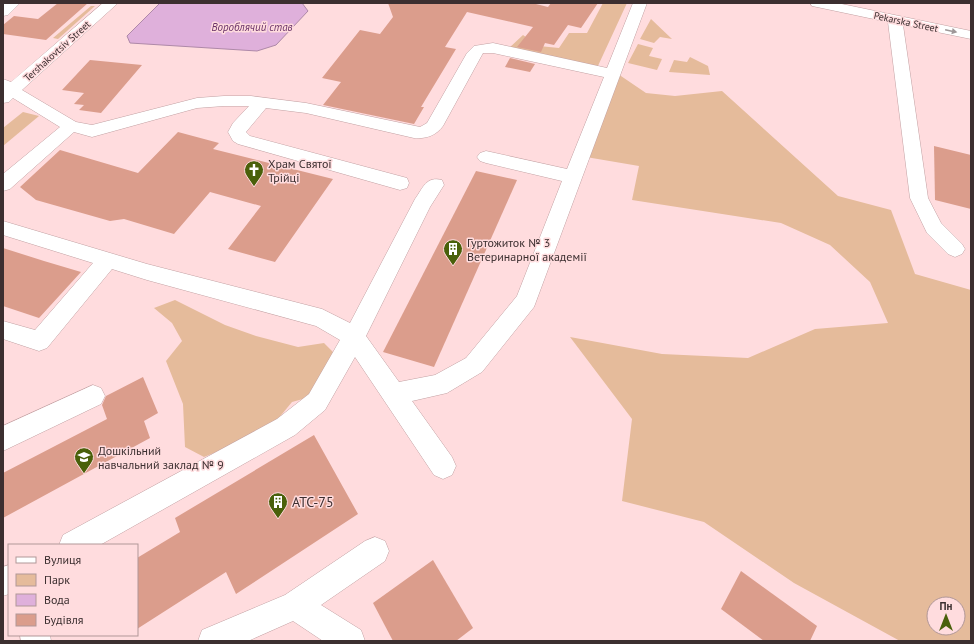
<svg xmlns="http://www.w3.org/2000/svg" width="974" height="644" viewBox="0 0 974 644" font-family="'PT Sans',sans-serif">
<rect width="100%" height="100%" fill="#ffdcde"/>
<!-- green -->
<g fill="#e5bb9b" fill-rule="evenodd">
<polygon points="603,3 627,3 597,68 507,50 523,35 539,46 559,48 569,33 587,33"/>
<polygon points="91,6 95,6 58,39 53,38"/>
<polygon points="651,19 672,39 660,37 654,43 640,39"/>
<polygon points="638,44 653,48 649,56 662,59 657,70 628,63"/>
<polygon points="690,57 708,66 710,75 669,72 674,60 687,62"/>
<path d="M618,74L646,93L675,96L722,91L838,196L891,210L915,274L971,290V641H900L794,583L704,522L622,501L632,419L570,337L662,354L748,358L815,329L888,323L870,282L830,245L781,223L632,200L639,166L586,157ZM934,604H958V628H934Z"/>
<polygon points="23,112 39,116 3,146 3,128"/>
<polygon points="175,300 225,325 256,336 298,347 324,343 335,354 332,391 292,402 268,431 204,457 185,447 183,404 166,361 182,341 172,323 154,308"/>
</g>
<!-- water -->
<polygon fill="#dfb0db" stroke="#ae89a8" points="160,3 302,3 308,11 276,45 257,51 130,43 127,36"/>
<!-- building -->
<g fill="#db9d8c">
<polygon points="58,3 88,3 46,40 3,34 3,25 14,16 38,19"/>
<polygon points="388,3 532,3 548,7 551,3 598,3 581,28 568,25 554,45 545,43 541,52 517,47 533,27 467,12 445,47 456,49 421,107 424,107 414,124 323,105 341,82 322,78 360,30 380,34 393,17"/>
<polygon points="510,58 535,64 530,72 505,67"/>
<polygon points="90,60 142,65 101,113 79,110 84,105 74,104 84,93 62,90"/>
<polygon points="178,132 219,143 213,149 333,179 275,262 228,249 261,206 210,192 174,234 124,219 110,221 36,200 20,187 60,150 138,173"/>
<polygon points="934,146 971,155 971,209 935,200"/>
<polygon points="476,171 517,180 434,367 383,352"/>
<polygon points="3,248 44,261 81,272 39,318 3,306"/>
<polygon points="143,377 158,413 144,421 150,438 3,518 3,473 107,419 102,405 106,396"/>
<polygon points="314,435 358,514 236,594 226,572 137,629 137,558 180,532 175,518"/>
<polygon points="433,560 473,628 456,641 393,641 373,603"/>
<polygon points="741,571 817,626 810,641 764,641 721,609"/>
</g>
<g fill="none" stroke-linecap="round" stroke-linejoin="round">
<defs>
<g id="minor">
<polygon points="5,3 20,3 8,15 3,16 3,5"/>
<path d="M103,3H118L22,90L76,122L92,125L197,98L224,96H251L306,103L420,127L427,123L467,53L474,46L493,43L607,68L633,3H647L534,307L482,372L447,393L412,401L452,457L456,466L452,475L443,479L434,475L355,357L325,410L295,435L100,545H59L63,535L277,419L309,394L340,340L316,326L147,280L112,269L47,348L39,351L3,339V321L35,330L93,263L3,235V221L147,264L322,309L350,323L415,199C423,188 426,176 442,180L444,185L430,207L366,336L399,382L435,375L466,358L517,296L562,181L486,163L480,161L477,157L480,153L486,151L567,169L604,77L493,53H483L443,126C436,136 425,139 414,138L306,113L266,108L246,132L250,136L407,178L409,183L407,188L400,190L238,144L233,141L228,132L233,123L249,106H224L197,108L92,137L74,132L10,189L3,191V174L60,127L13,98L9,102L3,103V79L11,82Z"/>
<polygon points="810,3 837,3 971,31 971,39 903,25 928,198 941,223 962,244 965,249 962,254 955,257 948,254 927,233 910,198 888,22 817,7 812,6"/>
<polygon points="93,385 101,388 105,396 101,404 3,451 3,426"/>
<polygon points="375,537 385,541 389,551 385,561 321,605 361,630 365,641 323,641 293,621 248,641 198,641 202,630 285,595 365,541"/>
<polygon points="9,565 9,594 3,596 3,567"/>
<polygon points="20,635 50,635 51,641 21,641"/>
</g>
</defs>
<!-- minor casing -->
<use href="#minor" stroke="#c2a1a3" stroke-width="1"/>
<!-- minor -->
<use href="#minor" fill="#fff" fill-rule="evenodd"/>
</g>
<!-- one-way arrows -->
<defs><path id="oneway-solid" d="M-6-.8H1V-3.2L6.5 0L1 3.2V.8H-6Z"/></defs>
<use fill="#9e9798" href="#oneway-solid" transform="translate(951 31) rotate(12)"/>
<!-- icons -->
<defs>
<symbol id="church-pin" viewBox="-11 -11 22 30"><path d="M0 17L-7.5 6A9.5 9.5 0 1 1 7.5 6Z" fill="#49600a" stroke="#ffdcde"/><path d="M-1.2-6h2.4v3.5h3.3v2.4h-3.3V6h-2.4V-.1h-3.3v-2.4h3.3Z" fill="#fff"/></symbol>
<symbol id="building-pin" viewBox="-11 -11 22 30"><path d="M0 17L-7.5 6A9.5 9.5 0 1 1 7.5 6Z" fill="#49600a" stroke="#ffdcde"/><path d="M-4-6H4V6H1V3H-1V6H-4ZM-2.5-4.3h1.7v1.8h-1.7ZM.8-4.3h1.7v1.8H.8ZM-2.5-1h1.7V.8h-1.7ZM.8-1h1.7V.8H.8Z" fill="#fff"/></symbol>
<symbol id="school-pin" viewBox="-11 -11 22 30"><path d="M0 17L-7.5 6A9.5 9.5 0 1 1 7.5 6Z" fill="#49600a" stroke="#ffdcde"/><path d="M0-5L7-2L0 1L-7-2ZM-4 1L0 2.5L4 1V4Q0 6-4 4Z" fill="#fff"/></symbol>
</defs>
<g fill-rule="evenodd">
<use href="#church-pin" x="243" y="159" width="22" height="30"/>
<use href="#building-pin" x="442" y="238" width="22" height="30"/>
<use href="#school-pin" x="73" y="446" width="22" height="30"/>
<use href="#building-pin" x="267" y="491" width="22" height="30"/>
</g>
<g text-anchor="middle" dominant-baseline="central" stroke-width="3" stroke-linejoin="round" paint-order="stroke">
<!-- far-street labels -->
<g font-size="10" fill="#3c2f30" stroke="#ffdcde">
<text transform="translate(906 22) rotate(12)">Pekarska Street</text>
<text transform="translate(57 51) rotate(-42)">Tershakovtsiv Street</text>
</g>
<!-- far-water labels -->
<g font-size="11" font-style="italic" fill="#6b3368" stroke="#ffdcde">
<text x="252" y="27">Вороблячий став</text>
</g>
<!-- poi labels -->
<g font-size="12" fill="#3c2f30" stroke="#ffdcde" text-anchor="start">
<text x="268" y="163">Храм Святої<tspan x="268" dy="14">Трійці</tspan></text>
<text x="467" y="242">Гуртожиток № 3<tspan x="467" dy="14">Ветеринарної академії</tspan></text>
<text x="98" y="450">Дошкільний<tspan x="98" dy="14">навчальний заклад № 9</tspan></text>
</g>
<!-- near-poi labels -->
<g font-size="14" fill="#3c2f30" stroke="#ffdcde" text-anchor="start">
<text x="292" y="502">АТС-75</text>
</g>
</g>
<!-- border -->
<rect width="974" height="644" fill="none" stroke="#3c2f30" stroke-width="8"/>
<!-- legend -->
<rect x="8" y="544" width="130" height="92" fill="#ffdcde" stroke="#b19798"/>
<rect x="16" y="557" width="20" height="6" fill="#ffffff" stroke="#b19798"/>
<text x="44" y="564" font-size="12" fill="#3c2f30">Вулиця</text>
<rect x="16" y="574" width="20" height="12" fill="#e5bb9b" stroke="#b19798"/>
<text x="44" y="584" font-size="12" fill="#3c2f30">Парк</text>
<rect x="16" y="594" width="20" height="12" fill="#dfb0db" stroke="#b19798"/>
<text x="44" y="604" font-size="12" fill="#3c2f30">Вода</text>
<rect x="16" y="614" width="20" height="12" fill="#db9d8c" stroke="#b19798"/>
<text x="44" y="624" font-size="12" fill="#3c2f30">Будівля</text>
<!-- north arrow -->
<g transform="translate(946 616)"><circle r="19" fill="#ffdcde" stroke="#b19798"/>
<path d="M0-3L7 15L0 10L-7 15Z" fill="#49600a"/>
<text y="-6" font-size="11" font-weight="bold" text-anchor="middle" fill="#3c2f30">Пн</text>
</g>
</svg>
